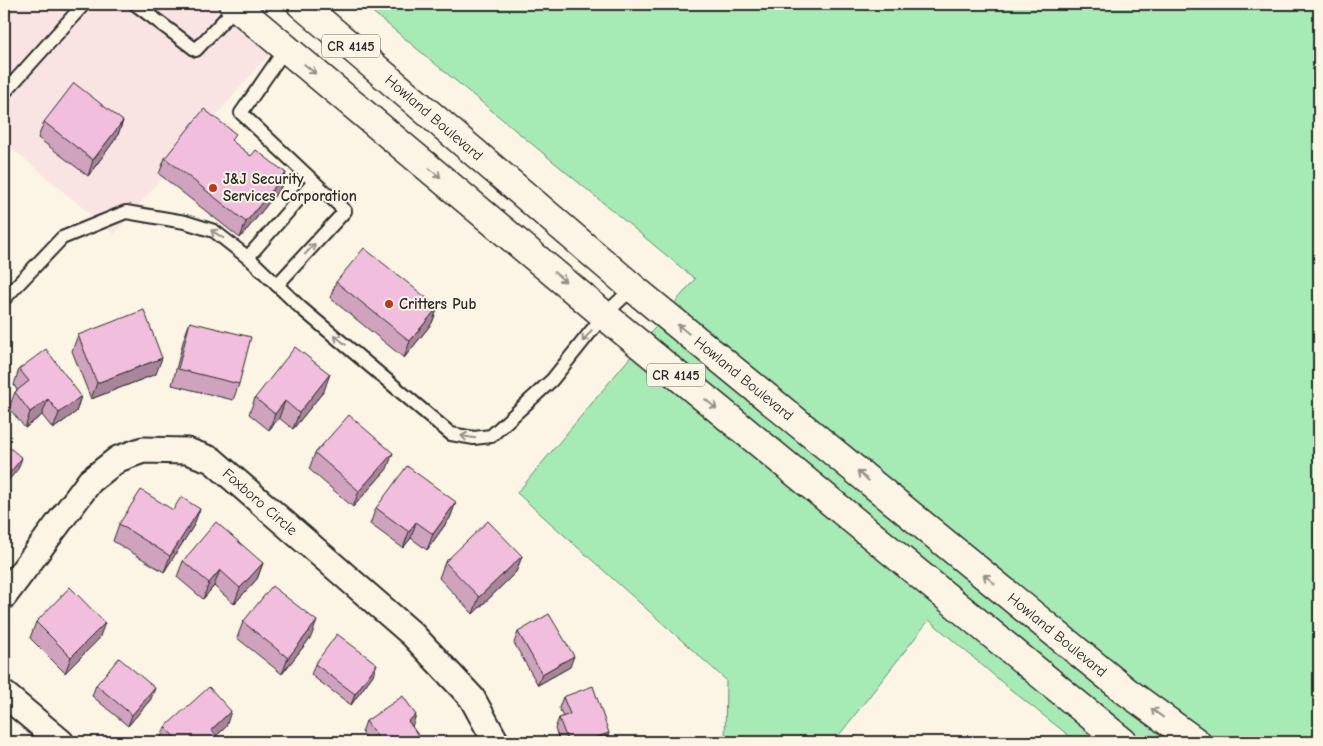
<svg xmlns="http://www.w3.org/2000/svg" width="1323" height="746" viewBox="0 0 1323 746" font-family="'Comic Neue',sans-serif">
<rect width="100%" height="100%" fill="#fcf5e5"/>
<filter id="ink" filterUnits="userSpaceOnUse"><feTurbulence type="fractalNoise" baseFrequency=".02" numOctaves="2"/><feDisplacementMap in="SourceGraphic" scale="10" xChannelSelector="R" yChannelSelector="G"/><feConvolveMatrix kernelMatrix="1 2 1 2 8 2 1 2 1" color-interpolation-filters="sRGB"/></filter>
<g filter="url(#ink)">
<!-- built -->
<polygon fill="#f9e4e3" points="4,4 214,4 271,52 114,234 4,142"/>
<!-- green -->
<g fill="#a6ebb6" stroke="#688b70">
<polygon points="363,4 1319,4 1319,742 1217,742 1133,680 673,305 695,279"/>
<polygon points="658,324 1175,742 1143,742 1103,711 648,336"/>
<polygon points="632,355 1102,742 1077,742 1010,689 929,620 836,739 840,742 725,742 726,680 517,493"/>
</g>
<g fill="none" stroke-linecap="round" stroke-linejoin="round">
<defs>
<g id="lane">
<polyline points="135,4 196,50 236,7"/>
<polyline points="4,93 84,4"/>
<polyline points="248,257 314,182"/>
<polyline points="277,285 345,211 241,113 286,48"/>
<polyline points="4,299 62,238 126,212 185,222 214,231 251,260 301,308 451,434 474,438 491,436 552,380 604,315 633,288"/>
</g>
<g id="street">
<path id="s1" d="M4,596L90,481L118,459L143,450L187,451L212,460L412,634L472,698L496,742"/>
<polyline points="4,694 61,742"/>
</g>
<g id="primary">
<polyline points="233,4 604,315 1123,742"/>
<path id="s2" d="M301,4L633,288L1126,691L1196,742"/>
</g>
</defs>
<!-- lane casing -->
<use href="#lane" stroke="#2b2b2b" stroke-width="16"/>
<!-- street casing -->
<use href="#street" stroke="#2b2b2b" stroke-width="29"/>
<!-- primary casing -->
<use href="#primary" stroke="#2b2b2b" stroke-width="31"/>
<!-- lane -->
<use href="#lane" stroke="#fcf5e5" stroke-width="12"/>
<!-- street -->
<use href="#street" stroke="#fcf5e5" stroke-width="25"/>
<!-- primary -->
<use href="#primary" stroke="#fcf5e5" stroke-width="28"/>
</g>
<!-- wall -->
<g fill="#cfa3be" stroke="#2b2b2b">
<polygon points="123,121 117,137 88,176 38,138 44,122"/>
<polygon points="233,142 251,156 286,173 280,189 240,238 159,174 165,158"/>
<polygon points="336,282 438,307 432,323 404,358 330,298"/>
<polygon points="190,322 239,384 233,400 172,385 184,338"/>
<polygon points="78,335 156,374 91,399 72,351"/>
<polygon points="19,369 81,396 76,412 53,429 42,415 25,428 9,408 15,392 17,390 14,385"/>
<polygon points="324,391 293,429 279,418 269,430 249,414 255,398"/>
<polygon points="315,453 387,469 353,507 309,469"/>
<polygon points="456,502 450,518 427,550 411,538 403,548 370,524 376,508"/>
<polygon points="173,510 194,525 164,572 113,541 119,524"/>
<polygon points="522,556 516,572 473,614 439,578 445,562"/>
<polygon points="183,561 263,563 257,579 234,604 214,586 203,599 177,577"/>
<polygon points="36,622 99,639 65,673 30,638"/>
<polygon points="243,622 311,637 282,674 237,638"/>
<polygon points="518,632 570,667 538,685 514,643"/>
<polygon points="315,664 373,675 351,705 311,675"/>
<polygon points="96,685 151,699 128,726 92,696"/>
<polygon points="563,697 606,742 560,742 555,729 559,718 563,717 559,708"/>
<polygon points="366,721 412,727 423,742 369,742 362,732"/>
<polygon points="165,727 226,727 216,736 222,742 159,742"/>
</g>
<!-- shaded-wall -->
<g fill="#a9859b" stroke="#2b2b2b">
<polygon points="123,121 117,137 88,176 93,160"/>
<polygon points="286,173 280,189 240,238 246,222"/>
<polygon points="438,307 432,323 404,358 410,341"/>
<polygon points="162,358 156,374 91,399 97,383"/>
<polygon points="330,374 324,391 293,429 299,413"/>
<polygon points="81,396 76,412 53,429 59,413"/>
<polygon points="48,399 42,415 25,428 30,412"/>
<polygon points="285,401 279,418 269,430 275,414"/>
<polygon points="393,453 387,469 353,507 359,491"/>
<polygon points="22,458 18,469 4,486 4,480"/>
<polygon points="456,502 450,518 427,550 433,534"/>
<polygon points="200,509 194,525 164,572 170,556"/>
<polygon points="416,522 411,538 403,548 409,532"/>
<polygon points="522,556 516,572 473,614 479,597"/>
<polygon points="263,563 257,579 234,604 240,588"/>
<polygon points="220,570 214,586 203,599 209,583"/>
<polygon points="317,621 311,637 282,674 288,658"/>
<polygon points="105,623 99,639 65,673 71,657"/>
<polygon points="574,656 570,667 538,685 542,674"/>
<polygon points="377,664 373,675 351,705 355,694"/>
<polygon points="155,688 151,699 128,726 132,715"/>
<polygon points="231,711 226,727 209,742 211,730"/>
<polygon points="416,715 412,727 408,721"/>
<polygon points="609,733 606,742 583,742"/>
</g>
<!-- building -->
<g fill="#f1bedd" stroke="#2b2b2b">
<polygon points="74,83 123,121 93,160 44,122"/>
<polygon points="204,109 236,134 231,140 251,156 256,150 286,173 246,222 165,158"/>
<polygon points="364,248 438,307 410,341 336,282"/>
<polygon points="144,310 162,358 97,383 78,335"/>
<polygon points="190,322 251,337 239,384 178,369"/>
<polygon points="295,347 330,374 299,413 285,401 275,414 255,398"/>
<polygon points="46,349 81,396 59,413 48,399 30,412 15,392 29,381 19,369"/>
<polygon points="349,415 393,453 359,491 315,453"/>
<polygon points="4,443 22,458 4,480"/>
<polygon points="407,466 456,502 433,534 416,522 409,532 376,508"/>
<polygon points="141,490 173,510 181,497 200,509 170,556 119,524"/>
<polygon points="488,521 522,556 479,597 445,562"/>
<polygon points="216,522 263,563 240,588 220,570 209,583 183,561"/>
<polygon points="272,586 317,621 288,658 243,622"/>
<polygon points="70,587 105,623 71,657 36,622"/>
<polygon points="549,614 574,656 542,674 518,632"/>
<polygon points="337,634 377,664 355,694 315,664"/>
<polygon points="119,658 155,688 132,715 96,685"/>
<polygon points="593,686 609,733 583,742 568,742 559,718 570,714 563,697"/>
<polygon points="209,687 231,711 211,730 222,742 179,742 165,727"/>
<polygon points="403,696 416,715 408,721 423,742 381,742 366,721"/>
</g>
<!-- one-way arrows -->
<defs><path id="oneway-shaft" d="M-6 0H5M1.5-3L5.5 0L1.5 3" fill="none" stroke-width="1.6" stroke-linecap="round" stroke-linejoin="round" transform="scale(1.25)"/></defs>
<g stroke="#949088">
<use href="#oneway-shaft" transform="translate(310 69) rotate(40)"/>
<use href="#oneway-shaft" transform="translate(435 173) rotate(40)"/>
<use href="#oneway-shaft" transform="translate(217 234) rotate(-147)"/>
<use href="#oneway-shaft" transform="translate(310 249) rotate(-47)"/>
<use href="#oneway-shaft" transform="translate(560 277) rotate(40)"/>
<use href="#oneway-shaft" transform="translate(683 329) rotate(-141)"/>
<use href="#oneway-shaft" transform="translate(587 336) rotate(129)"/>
<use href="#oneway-shaft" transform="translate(340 340) rotate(-140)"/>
<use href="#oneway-shaft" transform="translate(711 404) rotate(40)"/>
<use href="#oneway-shaft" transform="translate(468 437) rotate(-171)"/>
<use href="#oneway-shaft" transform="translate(863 476) rotate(-141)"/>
<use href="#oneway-shaft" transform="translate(989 579) rotate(-141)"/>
<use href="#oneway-shaft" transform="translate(1157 713) rotate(-144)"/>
</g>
</g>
<!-- markers -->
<g fill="#c8321e" stroke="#fcf5e5" stroke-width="2">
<circle cx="213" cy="188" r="5"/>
<circle cx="389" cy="304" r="5"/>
</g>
<g text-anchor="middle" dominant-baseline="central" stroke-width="4" stroke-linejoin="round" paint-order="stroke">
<!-- shield labels -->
<g fill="#fcf5e5" stroke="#6a6863" stroke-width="1">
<rect x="322" y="34.5" width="58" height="23" rx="4"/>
<rect x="647" y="363.5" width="58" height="23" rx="4"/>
</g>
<g font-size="14" font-weight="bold" fill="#2b2b2b">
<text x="351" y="46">CR 4145</text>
<text x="676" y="375">CR 4145</text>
</g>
<!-- street labels -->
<g font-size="15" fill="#2b2b2b" stroke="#fcf5e5">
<text stroke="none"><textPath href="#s2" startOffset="175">Howland Boulevard</textPath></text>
<text stroke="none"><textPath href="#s2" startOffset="580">Howland Boulevard</textPath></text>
<text stroke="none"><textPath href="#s1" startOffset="340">Foxboro Circle</textPath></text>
<text stroke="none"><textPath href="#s2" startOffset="985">Howland Boulevard</textPath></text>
</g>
<!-- poi labels -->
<g font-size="15" font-weight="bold" fill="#2b2b2b" stroke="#fcf5e5" text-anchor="start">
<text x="223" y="179">J&amp;J Security<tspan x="223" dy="17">Services Corporation</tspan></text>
<text x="399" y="304">Critters Pub</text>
</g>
</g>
<!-- margin -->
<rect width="1323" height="746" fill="none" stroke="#fcf5e5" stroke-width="20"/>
<rect x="10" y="10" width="1303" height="726" fill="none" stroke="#2b2b2b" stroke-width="2" filter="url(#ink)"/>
</svg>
